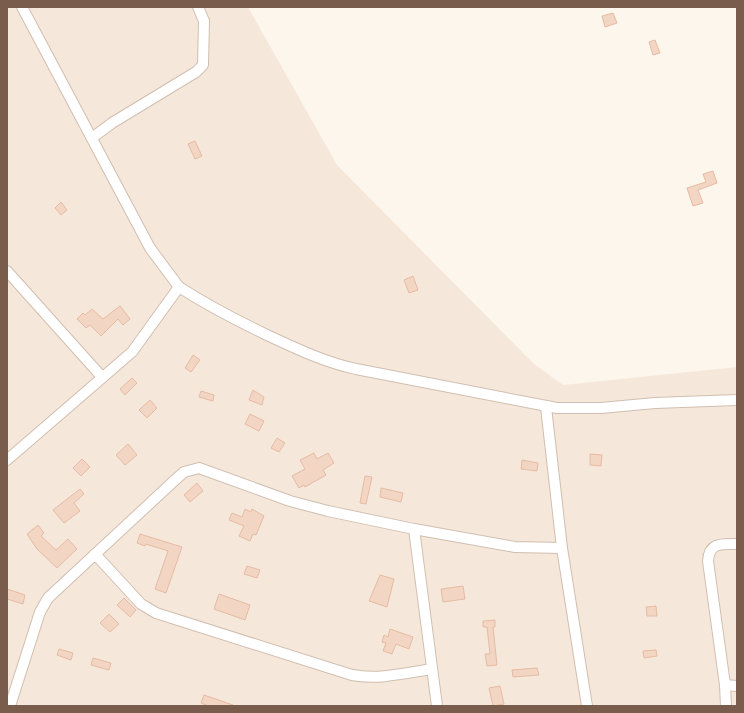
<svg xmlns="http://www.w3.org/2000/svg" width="744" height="713" viewBox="0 0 744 713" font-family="'Asap Condensed',sans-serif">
<rect width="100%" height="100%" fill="#fdf6ec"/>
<!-- residential -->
<polygon fill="#f5e8da" points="7,7 248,7 337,165 534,364 563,385 737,367 737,706 7,706"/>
<!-- building -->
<g fill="#f3d5c3" stroke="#e6bba3">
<polygon points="613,13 617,23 605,27 602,16"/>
<polygon points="655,40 660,53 653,55 649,42"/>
<polygon points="195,141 202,156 195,159 188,144"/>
<polygon points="713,171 717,183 698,190 703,203 693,206 687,188 706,182 703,174"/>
<polygon points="61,202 67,210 61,215 55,208"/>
<polygon points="413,276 418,290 409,293 404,280"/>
<polygon points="120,306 130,319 123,325 118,319 101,336 90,325 86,328 77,319 83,313 85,315 92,309 103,319"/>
<polygon points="193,355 200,360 191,372 185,368"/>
<polygon points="132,378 137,383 125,395 120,389"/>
<polygon points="253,390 264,397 262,405 249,400"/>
<polygon points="201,391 214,395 213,401 199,397"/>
<polygon points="150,400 157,408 147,418 139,410"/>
<polygon points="250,414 264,421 259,431 245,424"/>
<polygon points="277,438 285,443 279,452 271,448"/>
<polygon points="128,444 137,455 125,465 116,455"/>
<polygon points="314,453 317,459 328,453 334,463 323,470 326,475 305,487 304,485 299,488 292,476 305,469 300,460"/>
<polygon points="590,454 602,455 601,466 590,465"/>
<polygon points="82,459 90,467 81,476 73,468"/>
<polygon points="522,460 538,463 537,471 521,469"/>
<polygon points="365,476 372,477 366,504 360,503"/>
<polygon points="197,483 203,491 190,502 184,495"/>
<polygon points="381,488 403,493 401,502 380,497"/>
<polygon points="80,489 84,494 74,503 80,511 64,523 53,510"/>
<polygon points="245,509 251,512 252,509 264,516 256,535 253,534 250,541 239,536 244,526 229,520 232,513 242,517"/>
<polygon points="38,525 44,533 41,536 56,550 68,539 77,549 57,568 37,549 27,534"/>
<polygon points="140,534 182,547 166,593 155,589 168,551 146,544 145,546 137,543"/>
<polygon points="247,566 260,570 257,578 244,574"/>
<polygon points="380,575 394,579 387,607 369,601"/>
<polygon points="463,586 465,599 443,602 441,589"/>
<polygon points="7,589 25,595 23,604 7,599"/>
<polygon points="219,594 250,605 245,620 214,609"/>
<polygon points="124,598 136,610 130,617 117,605"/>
<polygon points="656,606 657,616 647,616 646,607"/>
<polygon points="109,614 119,624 110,632 100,623"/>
<polygon points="495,620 495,627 493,627 497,665 487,666 485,654 490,654 487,627 483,627 483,621"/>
<polygon points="390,629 413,637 409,649 396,644 392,654 383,651 386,643 382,642 384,635 388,637"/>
<polygon points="59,649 73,653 71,660 57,655"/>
<polygon points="656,650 657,656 644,658 643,651"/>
<polygon points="93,658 111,663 109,670 91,665"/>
<polygon points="537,668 539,675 513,677 512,670"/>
<polygon points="500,686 504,704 493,706 489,688"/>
<polygon points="204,695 233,705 233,706 208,706 201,703"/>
</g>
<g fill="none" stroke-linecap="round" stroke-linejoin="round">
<defs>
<g id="minor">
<polyline points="22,7 150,248 179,287"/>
<polyline points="92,138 112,123 196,72 203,65 204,21 198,7"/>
<polyline points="7,271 102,377"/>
<polyline points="546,407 562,548 587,706"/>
<path d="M7,460L132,352L179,287C207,305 236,320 265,334C295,348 324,362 356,369L557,408H601L655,403L737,400"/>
<polyline points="414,529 515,547 562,548"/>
<path d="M95,554L141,604L156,613L352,675C378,680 406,673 432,669"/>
<polyline points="725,685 737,686"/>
<polyline points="10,706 40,612 48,598 175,480 184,472 199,468 290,501 328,511 414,529 437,706"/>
<path d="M726,706L725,685L708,561C709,542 722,544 737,544"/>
</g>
</defs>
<!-- minor casing -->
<use href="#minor" stroke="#d1beb0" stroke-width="12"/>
<!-- minor -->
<use href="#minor" stroke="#fff" stroke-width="10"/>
</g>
<!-- border -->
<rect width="744" height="713" fill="none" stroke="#7a5c4d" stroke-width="16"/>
</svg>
